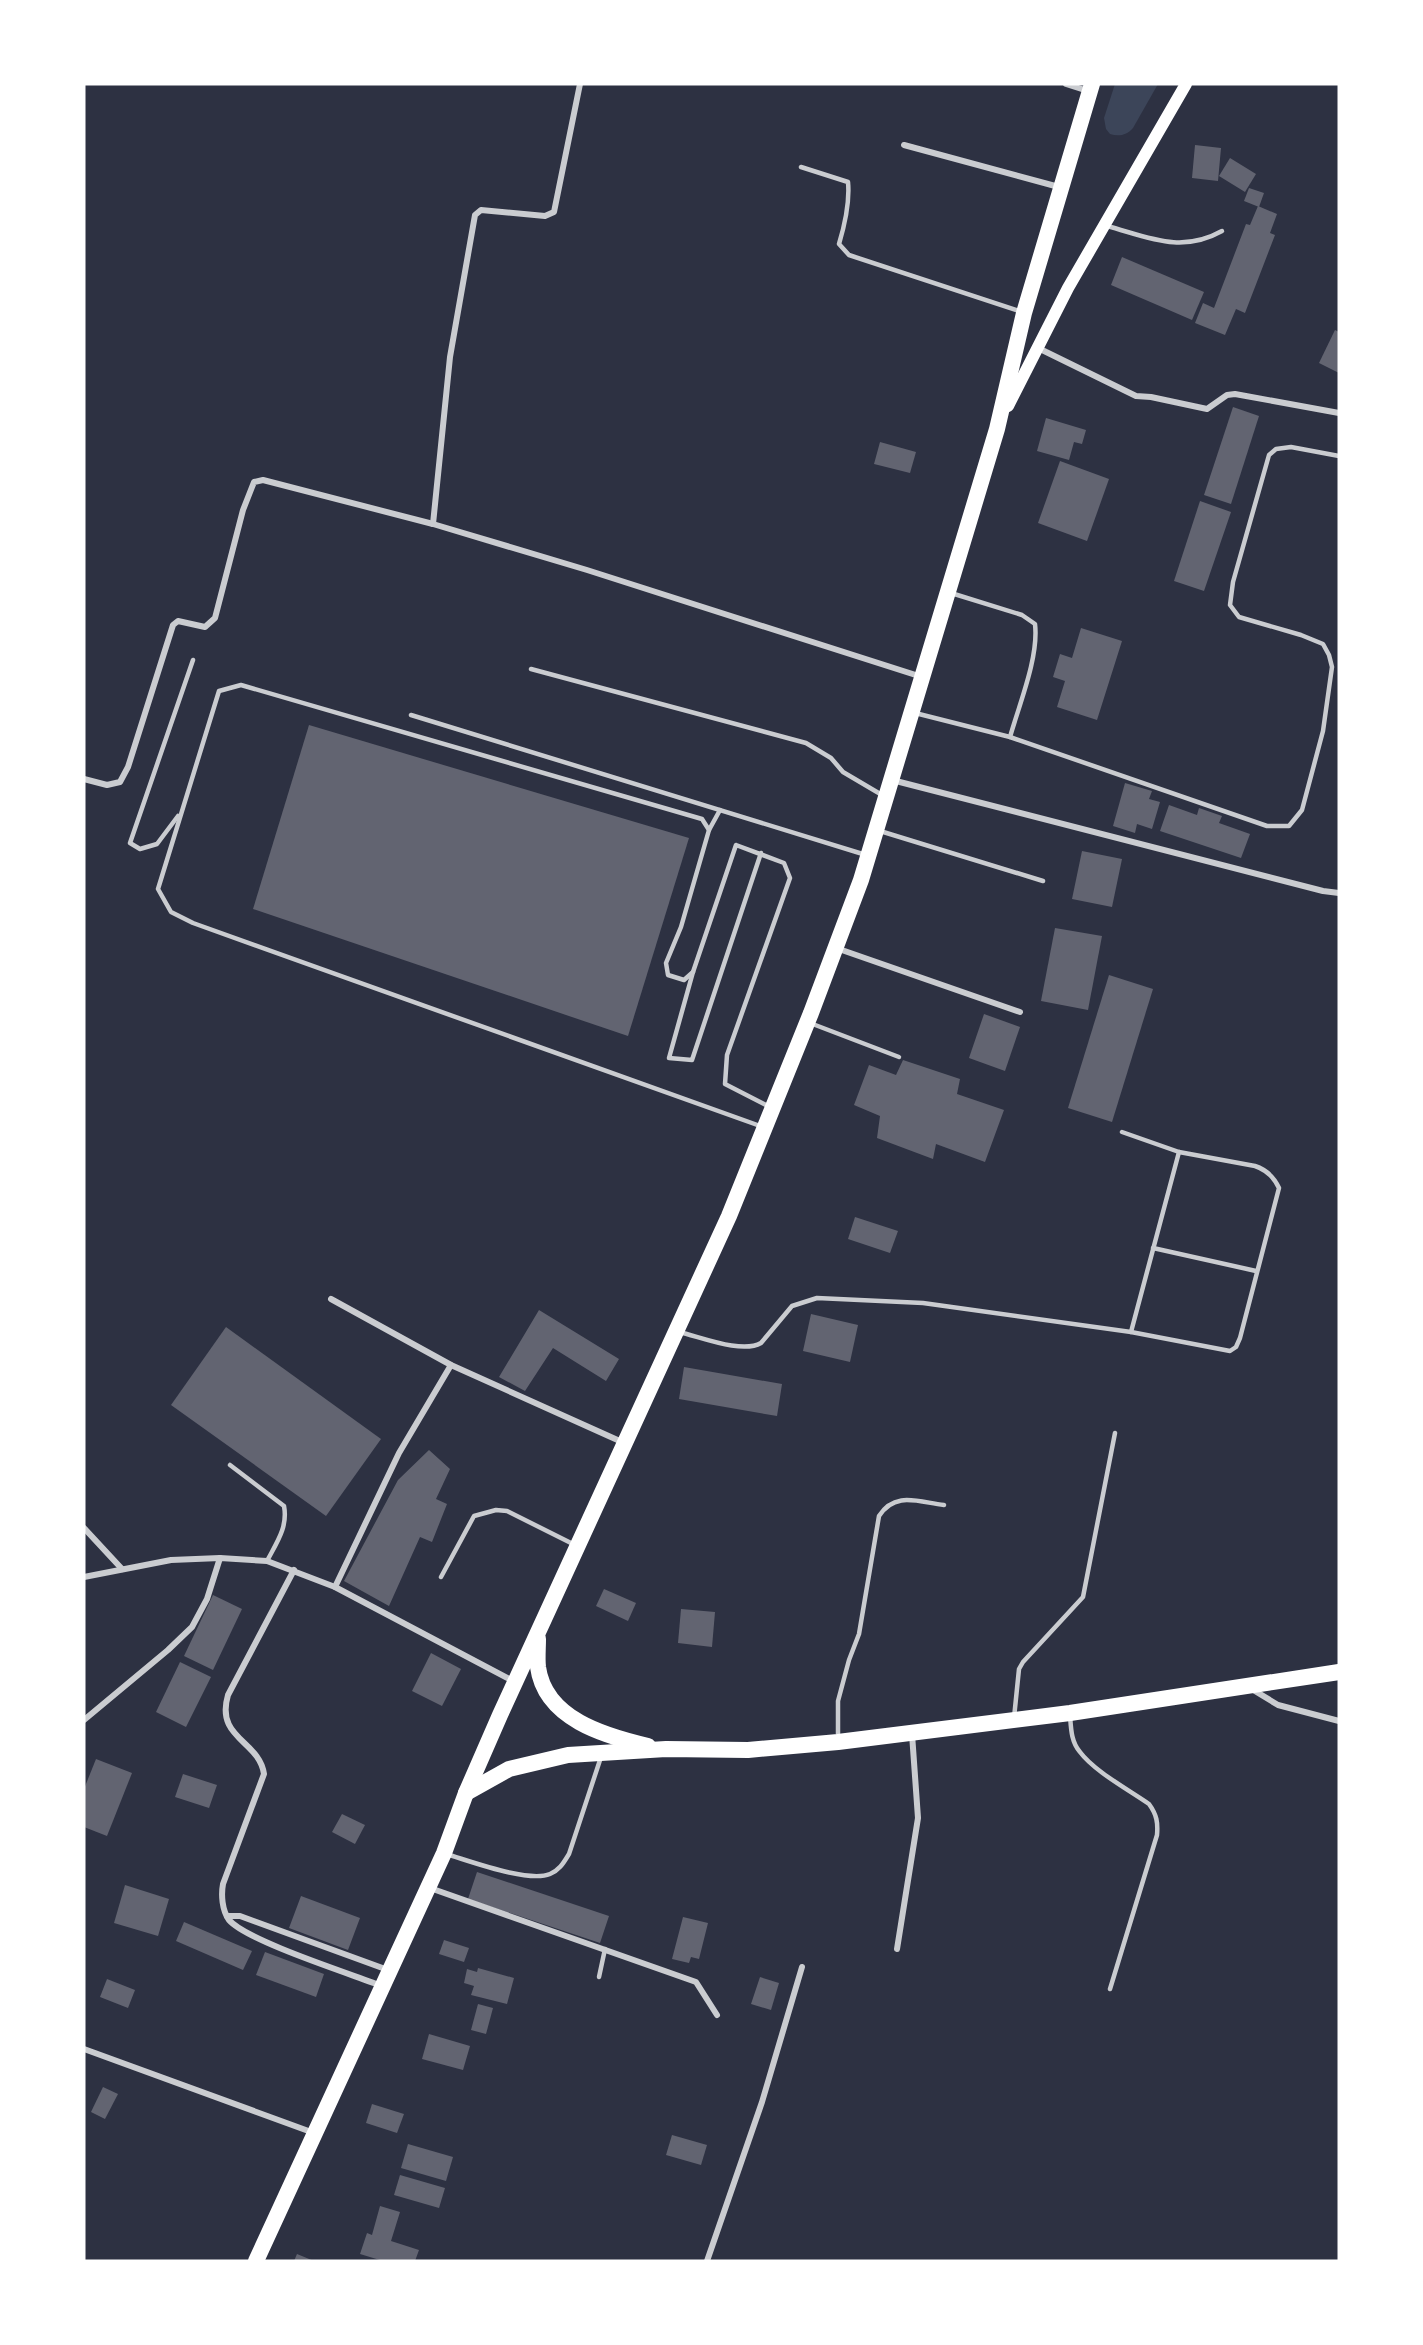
<svg xmlns="http://www.w3.org/2000/svg" width="1423" height="2345" font-family="Manrope,sans-serif">
  <style>
    .green { fill: #3c4559 }
    .building { fill: #626471 }
    .lines { fill: none; stroke-linecap: round; stroke-linejoin: round }
    .service { stroke: #caccd0; stroke-width: 4.5 }
    .minor { stroke: #caccd0; stroke-width: 6 }
    .secondary { stroke: #fff; stroke-width: 12 }
    .trunk { stroke: #fff; stroke-width: 16 }
  </style>
  <rect width="100%" height="100%" fill="#2d3142"/>
  <path class="green" d="M1115,84H1158L1133,128C1127,135 1119,137 1110,134L1106,129L1104,118Z"/>
  <g class="building">
    <path d="M1195,145L1221,148L1218,181L1192,178Z"/>
    <path d="M1230,158L1256,174L1245,192L1219,176Z"/>
    <path d="M1249,188L1264,193L1259,207L1244,201Z"/>
    <path d="M1258,206L1277,214L1270,233L1275,235L1245,313L1236,309L1225,335L1195,323L1203,303L1214,308L1246,224L1250,225Z"/>
    <path d="M1122,257L1204,292L1192,320L1111,285Z"/>
    <path d="M1335,330L1339,332V373L1319,363Z"/>
    <path d="M1233,407L1259,416L1231,504L1204,495Z"/>
    <path d="M1046,418L1086,430L1082,444L1074,442L1069,460L1037,451Z"/>
    <path d="M880,442L916,452L910,473L874,464Z"/>
    <path d="M1060,461L1109,479L1087,541L1038,523Z"/>
    <path d="M1200,501L1231,512L1204,591L1174,581Z"/>
    <path d="M1081,628L1122,641L1097,720L1057,707L1065,681L1053,677L1060,654L1072,658Z"/>
    <path d="M309,725L689,838L628,1036L253,909Z"/>
    <path d="M1125,783L1152,791L1149,799L1160,802L1152,829L1137,824L1135,833L1113,826Z"/>
    <path d="M1169,805L1197,815L1199,808L1222,816L1219,823L1250,834L1241,858L1160,831Z"/>
    <path d="M1082,851L1122,859L1112,907L1072,899Z"/>
    <path d="M1055,928L1102,936L1088,1010L1041,1001Z"/>
    <path d="M1109,975L1153,989L1112,1122L1068,1108Z"/>
    <path d="M984,1014L1020,1027L1005,1071L969,1058Z"/>
    <path d="M903,1060L960,1079L957,1094L1004,1110L985,1162L936,1144L933,1159L877,1138L880,1116L854,1105L869,1065L896,1075Z"/>
    <path d="M855,1217L898,1231L890,1253L848,1239Z"/>
    <path d="M539,1310L619,1359L606,1381L553,1348L525,1391L499,1377Z"/>
    <path d="M811,1314L858,1325L850,1362L803,1351Z"/>
    <path d="M226,1327L381,1439L326,1516L171,1405Z"/>
    <path d="M684,1367L782,1384L777,1416L679,1399Z"/>
    <path d="M429,1450L450,1469L436,1499L447,1504L432,1542L420,1537L389,1606L344,1581L398,1480Z"/>
    <path d="M604,1589L636,1603L628,1621L596,1606Z"/>
    <path d="M213,1595L242,1609L213,1670L184,1656Z"/>
    <path d="M681,1609L715,1612L712,1647L678,1643Z"/>
    <path d="M431,1653L461,1669L442,1706L412,1691Z"/>
    <path d="M180,1662L211,1677L186,1727L156,1712Z"/>
    <path d="M96,1759L132,1773L107,1836L84,1827V1789Z"/>
    <path d="M183,1774L217,1785L209,1808L175,1797Z"/>
    <path d="M342,1814L365,1825L355,1844L332,1832Z"/>
    <path d="M477,1872L609,1916L600,1943L468,1899Z"/>
    <path d="M125,1885L169,1899L158,1936L114,1923Z"/>
    <path d="M301,1896L360,1918L348,1950L289,1928Z"/>
    <path d="M683,1917L708,1923L699,1959L691,1957L689,1963L672,1959Z"/>
    <path d="M184,1922L252,1951L243,1970L176,1941Z"/>
    <path d="M444,1940L469,1948L464,1962L439,1954Z"/>
    <path d="M265,1952L324,1974L316,1997L256,1975Z"/>
    <path d="M478,1968L514,1978L507,2004L471,1995L474,1986L464,1983L467,1969L477,1972Z"/>
    <path d="M760,1977L779,1983L771,2010L751,2004Z"/>
    <path d="M107,1979L135,1990L128,2008L100,1997Z"/>
    <path d="M478,2004L493,2008L486,2034L471,2030Z"/>
    <path d="M429,2034L470,2046L463,2070L422,2059Z"/>
    <path d="M103,2087L118,2094L105,2119L91,2112Z"/>
    <path d="M372,2104L404,2114L397,2133L366,2123Z"/>
    <path d="M672,2135L707,2145L701,2165L666,2155Z"/>
    <path d="M408,2144L453,2157L446,2181L401,2168Z"/>
    <path d="M400,2175L445,2188L439,2208L394,2195Z"/>
    <path d="M380,2206L400,2212L391,2241L419,2250L415,2261H383L360,2254L367,2233L372,2235Z"/>
    <path d="M297,2254L314,2261H294Z"/>
  </g>
  <g class="lines">
    <g class="service">
      <path d="M801,167L848,182C850,203 845,224 839,244L849,255L1022,312"/>
      <path d="M1107,226C1148,237 1181,254 1222,231"/>
      <path d="M951,593L1022,615L1035,624C1039,657 1019,705 1010,737"/>
      <path d="M531,669L806,743L831,758L843,772L882,795"/>
      <path d="M915,713L1010,737L1267,826H1289L1302,810L1323,731L1332,667L1329,655L1323,644L1301,635L1239,617L1230,605L1233,582L1269,455L1276,449L1291,447L1339,456"/>
      <path d="M411,715L866,855"/>
      <path d="M178,816L157,844L140,849L130,843L193,660"/>
      <path d="M709,830L720,810"/>
      <path d="M880,831L1043,881"/>
      <path d="M761,853L692,1060L669,1058L693,972L736,845L784,863L790,878L727,1055L725,1084L768,1106"/>
      <path d="M693,972L684,980L668,975L666,963L681,927L709,830L702,819L241,685L219,691L158,889L171,912L193,923L763,1127"/>
      <path d="M810,1023L899,1057"/>
      <path d="M1153,1248L1256,1271"/>
      <path d="M679,1332C701,1337 742,1354 761,1343L792,1306L817,1298L923,1303L1131,1332L1230,1351L1236,1347L1240,1338L1279,1188C1274,1177 1267,1170 1255,1166L1179,1152L1122,1132"/>
      <path d="M1131,1332L1179,1152"/>
      <path d="M230,1465L284,1506C288,1527 277,1542 267,1561"/>
      <path d="M441,1577L474,1516L496,1510L507,1511L573,1544"/>
      <path d="M1070,1715C1071,1728 1071,1742 1080,1752C1094,1771 1129,1790 1149,1804C1157,1815 1158,1823 1157,1835L1110,1989"/>
      <path d="M1014,1718L1019,1669L1023,1662L1083,1597L1115,1433"/>
      <path d="M838,1740V1701L849,1660L859,1634L879,1516C895,1491 918,1502 944,1505"/>
      <path d="M446,1854C470,1861 528,1883 550,1874C560,1870 564,1862 569,1854L601,1757"/>
      <path d="M599,1977L605,1949"/>
    </g>
    <g class="minor">
      <path d="M1066,84L1088,91"/>
      <path d="M904,145L1059,187"/>
      <path d="M1038,348L1136,396L1151,397L1207,409L1227,395L1235,394L1339,413"/>
      <path d="M433,524L450,357L475,215L481,210L545,216L554,212L580,84"/>
      <path d="M84,779L107,785L120,782L128,767L173,625L178,621L205,627L215,618L243,510L254,482L263,480L433,524L587,570L922,677"/>
      <path d="M892,780L1323,891L1339,893"/>
      <path d="M836,948L1020,1012"/>
      <path d="M331,1299L451,1365L622,1442"/>
      <path d="M84,1528L122,1569"/>
      <path d="M294,1570L228,1695C215,1739 259,1740 264,1774L223,1884C221,1895 222,1910 229,1920C247,1941 351,1974 382,1986"/>
      <path d="M84,1577L171,1560L220,1558L267,1561L335,1587L515,1682"/>
      <path d="M335,1587L399,1453L451,1365"/>
      <path d="M1250,1688L1278,1705L1339,1721"/>
      <path d="M84,1720L168,1650L192,1627L207,1599L220,1558"/>
      <path d="M430,1888L696,1982L717,2015"/>
      <path d="M227,1916H240L388,1970"/>
      <path d="M897,1949L918,1818L912,1734"/>
      <path d="M84,2049L314,2133"/>
      <path d="M707,2261L762,2102L802,1967"/>
    </g>
    <path class="secondary" d="M1008,406L1068,288L1186,84"/>
    <g class="trunk">
      <path d="M538,1639C538,1648 537,1658 538,1667C545,1719 605,1736 648,1746"/>
      <path d="M466,1793L509,1769L568,1755L666,1749L748,1750L838,1742L1070,1713L1339,1672"/>
      <path d="M256,2261L444,1853L466,1793L500,1715L729,1216L811,1013L861,880L997,429L1024,313L1092,84"/>
    </g>
  </g>
  <rect width="1423" height="2345" fill="none" stroke="#ffffff" stroke-width="171"/>
</svg>
